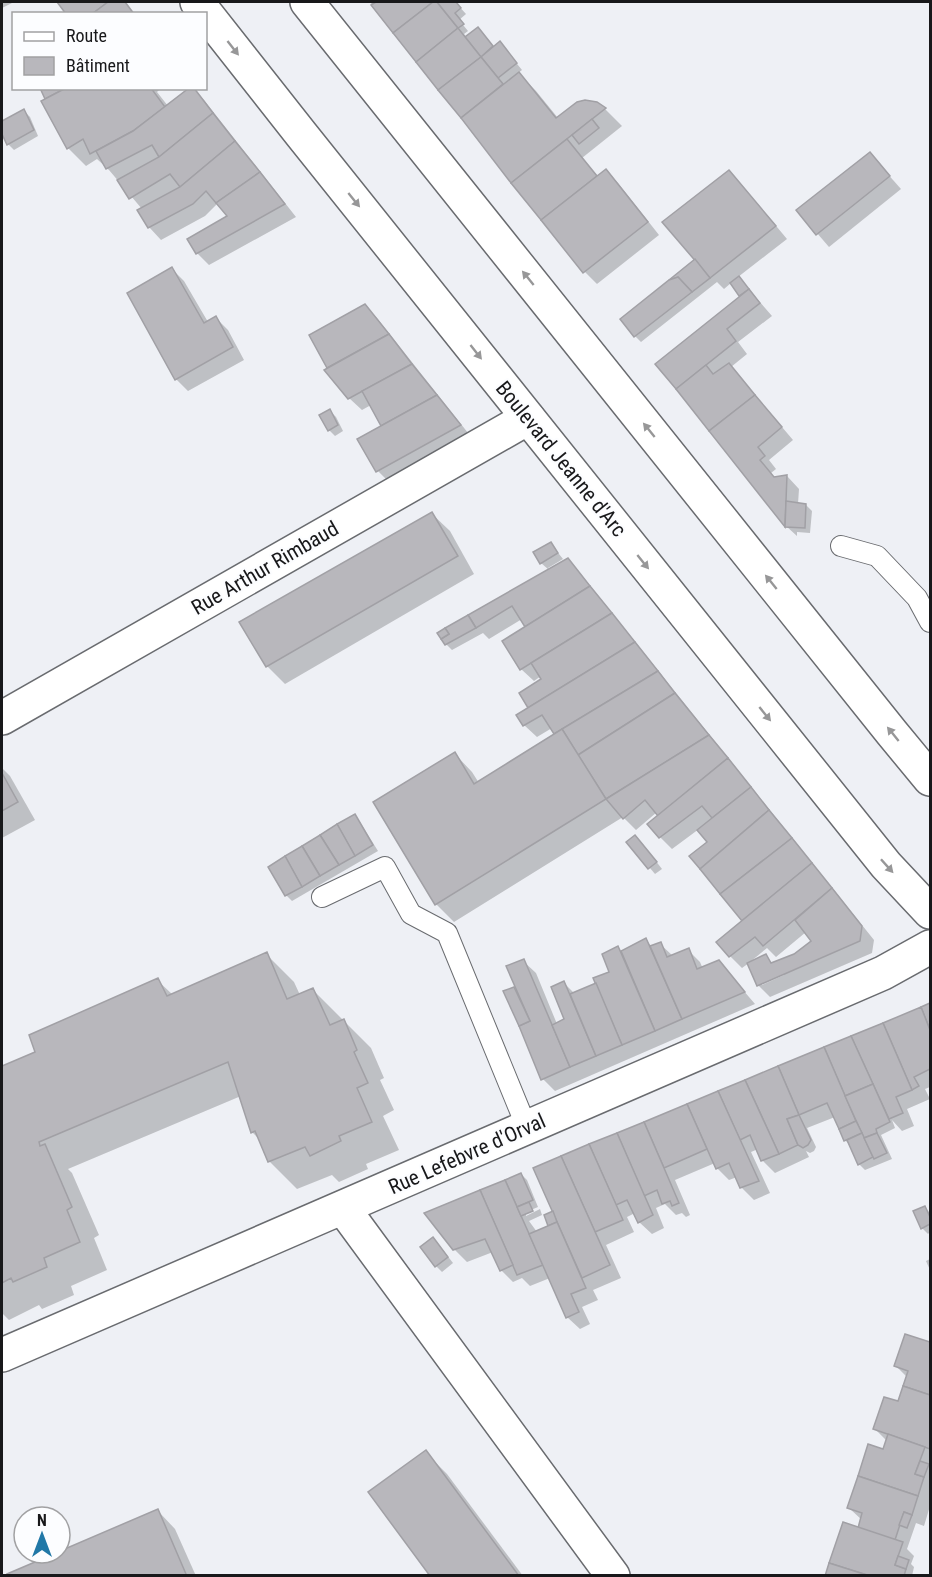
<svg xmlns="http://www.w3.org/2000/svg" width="932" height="1577" font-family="'Roboto Condensed',sans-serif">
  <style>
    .shadow { fill: #0003; fill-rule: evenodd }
    .building { fill: #b8b7bc; stroke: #a1a0a5; stroke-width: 1.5 }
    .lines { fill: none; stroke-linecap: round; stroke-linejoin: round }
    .service-casing { stroke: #696b6f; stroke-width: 22 }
    .minor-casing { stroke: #696b6f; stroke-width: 36 }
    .secondary-casing { stroke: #696b6f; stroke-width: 36 }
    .service { stroke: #fff; stroke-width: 20 }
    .minor { stroke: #fff; stroke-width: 33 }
    .secondary { stroke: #fff; stroke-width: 33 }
    .oneway { fill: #979798 }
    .labels { text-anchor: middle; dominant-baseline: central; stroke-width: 4.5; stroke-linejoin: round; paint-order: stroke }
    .street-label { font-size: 21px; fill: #18181a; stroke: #fcfdff }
  </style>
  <rect width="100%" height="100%" fill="#eef0f5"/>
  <g class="shadow">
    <path d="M2,2H14L2,8Z"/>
    <path d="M59,2H126L135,14H68Z"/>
    <path d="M370,2H460L457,4L466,14L459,20L468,31L464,34L467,38L484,35L494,47L505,49L522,70L518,73L536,91L558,118L596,103L605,109L622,126L582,158L598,177L606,171L618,183L659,235L597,284L585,272Z"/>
    <path d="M41,88H161L157,92L168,106L192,88L204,100L296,217L209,265L197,253L229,216L218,203L205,216L161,240L149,227L142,209L109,170L97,159L86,166L68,148L43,101L48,99Z"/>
    <path d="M24,111L30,117L38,136L14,150L8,144L2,131V123Z"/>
    <path d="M870,154L901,189L829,247L798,211Z"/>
    <path d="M741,184L787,239L738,277L772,316L738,342L747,354L731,367L793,440L769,460L776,469L771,473L775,478L787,476L799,489L798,504L806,505L812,511L810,533L797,532V536L786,526L657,364L742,296L731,283L724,289L717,282L641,342L635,336L697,259Z"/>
    <path d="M172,269L184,281L208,322L216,318L228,330L244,360L188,391L176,379Z"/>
    <path d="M365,306L377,318L472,438L390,483L378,471L360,439L383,426L371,405L362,410L349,398L329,369L311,336Z"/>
    <path d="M330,411L336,417L343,431L335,436L329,430Z"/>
    <path d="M432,514L450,531L474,574L285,684L267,666Z"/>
    <path d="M551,544L563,559L548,568L549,570L541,563Z"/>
    <path d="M568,560L580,573L874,940L872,953L770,997L758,985L749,963L742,968L730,956L744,921L709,843L699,829L672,849L660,837V816L657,812L636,830L623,817L454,922L436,904L455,754L472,772L479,783L556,734L552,728L537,737L524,725L543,679L541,676L534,681L521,669L527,627L522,619L489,639L483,633L452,650L446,644ZM806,932L814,941L794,956L773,964L765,956L750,962L767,948L776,957ZM783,973L784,975L762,985V982Z"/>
    <path d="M2,768L10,776L35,820L2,838Z"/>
    <path d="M354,816L360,822L378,851L292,901L286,895Z"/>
    <path d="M628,842H641L662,869L655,874Z"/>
    <path d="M646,940L652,947L660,944L673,956L688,950L700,962L703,969L719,962L755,1004L555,1091L543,1079L514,988L519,993L523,961L536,973L557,1024L566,1019L564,983L574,993L598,983L611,973L618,948L622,952Z"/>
    <path d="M266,954L294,982L300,995L313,990L371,1048L384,1078L380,1080L394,1110L383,1116L399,1150L366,1164L368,1169L339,1182L332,1175L297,1189L269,1161L260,1140L252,1132L241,1096L68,1169L72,1173L99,1235L94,1238L107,1270L71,1286L74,1295L42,1309L39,1305L9,1320L2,1313V1067L37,1053L157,980L173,995Z"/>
    <path d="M930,1005V1087L925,1089L930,1099L907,1109L914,1126L902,1131L892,1120L895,1128L881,1135L892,1159L865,1170L859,1164L851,1146L845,1140L835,1117L807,1128L816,1147L814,1151L810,1153L806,1151L809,1157L775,1173L763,1161L758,1149L751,1152L770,1193L754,1200L742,1188L737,1177L729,1180L717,1168L715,1163L675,1180L690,1215L686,1217L682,1213L676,1215L665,1204L656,1208L664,1228L652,1234L639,1222L635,1213L627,1217L634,1232L606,1245L621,1278L593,1290L598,1300L582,1307L590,1324L580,1329L567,1317L550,1278L530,1286L522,1278L513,1282L501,1270L493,1252L467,1262L454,1249L521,1174L527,1180L538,1207L526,1212V1216L540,1209L542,1215L529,1221L537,1232L550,1227L555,1212L535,1169Z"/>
    <path d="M925,1208L930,1213V1232L928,1234L922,1228Z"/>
    <path d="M439,1245L453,1263L442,1272L436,1266Z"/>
    <path d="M930,1259V1270L926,1261Z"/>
    <path d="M906,1336L930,1343V1506L924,1526L916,1523L907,1549L914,1556L911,1564L914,1567L912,1576H827L859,1530L862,1520L849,1508L884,1451L887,1441L875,1429L899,1403L907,1377L896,1366Z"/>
    <path d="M425,1452L447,1474L523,1576H431Z"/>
    <path d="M158,1511L175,1529L196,1576L9,1575Z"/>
  </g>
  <g class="building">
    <path d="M57,2H108L92,14H66Z"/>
    <path d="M108,2H125L134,14H92Z"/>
    <path d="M376,2H433L393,33L371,5Z"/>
    <path d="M433,2H437L458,28L416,62L393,33Z"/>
    <path d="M437,2H456L461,8L455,13L464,24L458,28Z"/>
    <path d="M478,27L493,46L481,57L465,37Z"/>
    <path d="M458,28L481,57L438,90L416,62Z"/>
    <path d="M500,41L517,63L498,78L481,57Z"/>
    <path d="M481,57L503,84L461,118L438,90Z"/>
    <path d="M519,72L556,118L577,102L585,100L597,102L606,108L511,183L461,118Z"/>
    <path d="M40,88H64V89L45,99Z"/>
    <path d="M66,88H151L165,107L133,131L90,154L83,139L67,149L41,101Z"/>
    <path d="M189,88H194L213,113L159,157L152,145L106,169L96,151L133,131Z"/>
    <path d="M24,109L34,130L7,145L2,134V121Z"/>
    <path d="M213,113L235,141L180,187L170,174L129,199L117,180L159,157Z"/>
    <path d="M592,119L599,128L579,144L572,135Z"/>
    <path d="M567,139L597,176L541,220L511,183Z"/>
    <path d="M235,141L260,172L216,203L206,191L193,204L148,228L137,210L180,187Z"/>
    <path d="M870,152L890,176L816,235L796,210Z"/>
    <path d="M606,169L648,222L583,273L541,220Z"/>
    <path d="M729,170L776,226L710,278L662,222Z"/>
    <path d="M260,172L285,204L196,254L187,239L227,216L216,203Z"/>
    <path d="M695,259L710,278L692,292L678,277L669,280Z"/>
    <path d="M172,267L204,323L216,316L233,347L175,380L127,293Z"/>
    <path d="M739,276L749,289L739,296L730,283Z"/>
    <path d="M678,277L692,292L634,337L620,319L669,280Z"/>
    <path d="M749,289L760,303L727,329L736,341L676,389L655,364Z"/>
    <path d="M365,304L389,334L327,368L309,335Z"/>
    <path d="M389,334L412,364L348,399L324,370Z"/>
    <path d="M729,363L755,395L709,431L676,389L706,365L713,374Z"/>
    <path d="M412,364L437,395L381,426L362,391Z"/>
    <path d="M437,395L461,425L376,472L357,439Z"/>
    <path d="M755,395L782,427L758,447L765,456L760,460L774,477L787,475L785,527L709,431Z"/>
    <path d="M330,409L338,425L328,431L319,415Z"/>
    <path d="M786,501L806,504L805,528L785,527Z"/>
    <path d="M432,512L458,556L266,667L239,622Z"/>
    <path d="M551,542L558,553L540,564L533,552Z"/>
    <path d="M568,558L590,586L525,627L512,606L476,628L468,615Z"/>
    <path d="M590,586L612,613L520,670L502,641Z"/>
    <path d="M612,613L635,642L528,708L519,693L541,679L531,663Z"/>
    <path d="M468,615L476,628L445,645L441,639L449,634L445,628Z"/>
    <path d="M445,628L449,634L441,639L437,633Z"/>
    <path d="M635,642L658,671L554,734L542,715L523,726L516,715Z"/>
    <path d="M658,671L675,693L578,755L562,729Z"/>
    <path d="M675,693L709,735L606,799L578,755Z"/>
    <path d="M562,729L606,799L435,905L373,802L455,752L474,784Z"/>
    <path d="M709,735L728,758L658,816L645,800L623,819L606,799Z"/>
    <path d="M728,758L751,787L712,818L702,806L659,838L647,824Z"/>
    <path d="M2,773L18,802L2,811Z"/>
    <path d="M751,787L769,810L700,869L689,856L707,842L697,830Z"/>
    <path d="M769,810L792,838L720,894L700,869Z"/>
    <path d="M355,814L373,845L355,856L337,824Z"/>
    <path d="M337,824L355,856L339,865L320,835Z"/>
    <path d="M320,835L339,865L320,876L302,846Z"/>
    <path d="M635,835L657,862L648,869L626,842Z"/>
    <path d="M792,838L812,863L742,921L720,894Z"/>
    <path d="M302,846L320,876L302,887L285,856Z"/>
    <path d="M285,856L302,887L285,896L268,867Z"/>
    <path d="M812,863L832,888L763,946L755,937L729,957L716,942Z"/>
    <path d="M832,888L862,926L860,941L757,986L747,963L766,954L771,963L794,954L811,941L795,920Z"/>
    <path d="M646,938L682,1019L655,1031L621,951Z"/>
    <path d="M661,942L667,957L689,948L697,969L719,960L745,992L682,1019L650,946Z"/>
    <path d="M618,946L655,1031L622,1045L593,978L609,972L602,954Z"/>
    <path d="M267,952L287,999L313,988L330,1025L344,1019L357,1050L354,1052L368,1083L357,1088L372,1122L339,1136L341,1141L310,1156L305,1147L268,1162L255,1131L251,1133L228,1062L39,1142L40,1146L45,1144L72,1207L67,1210L80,1242L44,1258L47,1267L13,1282L11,1278L2,1283V1066L35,1052L29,1035L158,978L167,996Z"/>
    <path d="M524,959L570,1067L541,1080L519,1026L530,1021L506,966Z"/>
    <path d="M564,981L596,1056L570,1067L552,1025L564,1019L551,987Z"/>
    <path d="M596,983L622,1045L596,1056L570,994Z"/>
    <path d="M514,987L530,1021L519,1026L503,991Z"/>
    <path d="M930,1003V1030L921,1007Z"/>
    <path d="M921,1007L930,1030V1069L914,1077L919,1086L912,1090L883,1023Z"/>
    <path d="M883,1023L912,1090L896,1097L903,1113L889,1119L851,1036Z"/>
    <path d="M851,1036L873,1084L845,1096L824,1047Z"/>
    <path d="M824,1047L856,1121L839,1129L827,1103L799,1115L778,1066Z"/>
    <path d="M778,1066L799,1115L787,1119L798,1145L779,1154L745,1080Z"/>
    <path d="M745,1080L779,1154L761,1161L750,1135L740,1140L718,1091Z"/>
    <path d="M873,1084L890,1122L876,1129L877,1133L864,1138L845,1096Z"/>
    <path d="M718,1091L759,1181L740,1188L729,1163L716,1169L687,1104Z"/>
    <path d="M687,1104L707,1149L664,1168L644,1122Z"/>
    <path d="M799,1115L811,1140L808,1145L803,1148L798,1145L787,1119Z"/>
    <path d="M856,1121L862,1133L844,1141L839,1129Z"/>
    <path d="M644,1122L664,1168L679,1203L672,1206L670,1201L662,1204L657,1190L644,1196L617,1133Z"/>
    <path d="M617,1133L653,1215L638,1223L627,1200L616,1205L589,1144Z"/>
    <path d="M862,1133L873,1157L858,1165L847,1140Z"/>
    <path d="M877,1133L887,1153L874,1159L864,1138Z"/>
    <path d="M589,1144L623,1220L595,1232L561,1156Z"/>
    <path d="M561,1156L610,1265L582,1278L533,1168Z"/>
    <path d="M521,1173L533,1200L517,1207L505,1180Z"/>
    <path d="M505,1180L543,1265L517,1275L480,1190Z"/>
    <path d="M480,1190L513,1265L500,1271L485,1239L453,1250L424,1213Z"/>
    <path d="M529,1202L533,1211L521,1216L517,1207Z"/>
    <path d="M925,1206L930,1217V1224L921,1229L913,1211Z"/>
    <path d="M553,1211L557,1222L548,1226L544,1215Z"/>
    <path d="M557,1222L586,1288L571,1294L579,1312L566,1318L529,1234Z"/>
    <path d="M433,1237L448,1257L435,1267L420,1247Z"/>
    <path d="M905,1334L930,1342V1395L903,1386L908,1371L894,1366Z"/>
    <path d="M903,1386L930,1395V1449L873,1429L884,1397L898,1401Z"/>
    <path d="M888,1434L925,1447L915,1474L924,1477L918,1496L858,1476L868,1444L883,1449Z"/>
    <path d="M426,1450L519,1576H430L368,1492Z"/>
    <path d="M920,1461L929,1464L924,1477L915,1474Z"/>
    <path d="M858,1476L918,1496L912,1515L904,1512L895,1540L858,1528L862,1513L847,1508Z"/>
    <path d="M158,1509L186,1574L184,1576H8L7,1574L56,1553H60V1551Z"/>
    <path d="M904,1512L912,1515L907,1528L899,1525Z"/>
    <path d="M843,1522L903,1542L895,1565L906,1569L904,1576H870L829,1563Z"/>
    <path d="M898,1556L909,1560L906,1569L895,1565Z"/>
    <path d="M829,1563L870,1576H825Z"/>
  </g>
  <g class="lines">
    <defs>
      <g id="service">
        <path d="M841,546L877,556L917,598L930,622"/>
        <path d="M322,897L385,867L411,914L447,933L527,1128"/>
      </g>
      <g id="minor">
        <path d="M2,718L528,418"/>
        <path d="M343,1208L613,1576"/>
        <path d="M2,1355L883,973L930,947"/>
      </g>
      <g id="secondary">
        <path d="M197,2L301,134L886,865L930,912"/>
        <path d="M307,2L892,733L930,779"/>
      </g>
    </defs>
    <use href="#service" class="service-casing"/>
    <use href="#minor" class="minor-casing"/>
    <use href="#secondary" class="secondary-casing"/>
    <use href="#service" class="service"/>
    <use href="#minor" class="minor"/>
    <use href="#secondary" class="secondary"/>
  </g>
  <defs><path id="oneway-solid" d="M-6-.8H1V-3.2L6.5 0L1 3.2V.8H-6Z" transform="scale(1.5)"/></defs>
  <g class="oneway">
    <use href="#oneway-solid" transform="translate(233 48) rotate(52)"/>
    <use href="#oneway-solid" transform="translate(354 200) rotate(51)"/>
    <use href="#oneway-solid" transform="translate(528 278) rotate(-129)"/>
    <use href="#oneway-solid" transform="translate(476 352) rotate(52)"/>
    <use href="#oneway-solid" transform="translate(649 430) rotate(-129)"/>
    <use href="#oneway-solid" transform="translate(643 562) rotate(51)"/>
    <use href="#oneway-solid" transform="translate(771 582) rotate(-129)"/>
    <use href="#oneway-solid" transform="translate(765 714) rotate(51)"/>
    <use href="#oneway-solid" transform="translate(893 734) rotate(-129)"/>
    <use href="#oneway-solid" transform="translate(887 866) rotate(48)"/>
  </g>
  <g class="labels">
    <g class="street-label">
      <text transform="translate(561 459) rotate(51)">Boulevard Jeanne d'Arc</text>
      <text transform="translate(265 568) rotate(-30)">Rue Arthur Rimbaud</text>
      <text transform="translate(467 1154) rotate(-24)">Rue Lefebvre d'Orval</text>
    </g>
  </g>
  <rect width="932" height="1577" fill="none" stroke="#18181a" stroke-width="6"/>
  <rect x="12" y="12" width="195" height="78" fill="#fcfdff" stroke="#a1a1a3" stroke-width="1.5"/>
  <rect x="24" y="32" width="30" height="9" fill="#ffffff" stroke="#a1a1a3" stroke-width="1.5"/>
  <text x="66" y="42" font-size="18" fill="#18181a">Route</text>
  <rect x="24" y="57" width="30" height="18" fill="#b8b7bc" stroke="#a1a1a3" stroke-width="1.5"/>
  <text x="66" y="72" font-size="18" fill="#18181a">Bâtiment</text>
  <g transform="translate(42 1535)"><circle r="28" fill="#fcfdff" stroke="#a1a1a3" stroke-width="1.5"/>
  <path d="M0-4.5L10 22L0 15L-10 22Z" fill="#2178a7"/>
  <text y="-9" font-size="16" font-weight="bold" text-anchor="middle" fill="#18181a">N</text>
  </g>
</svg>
